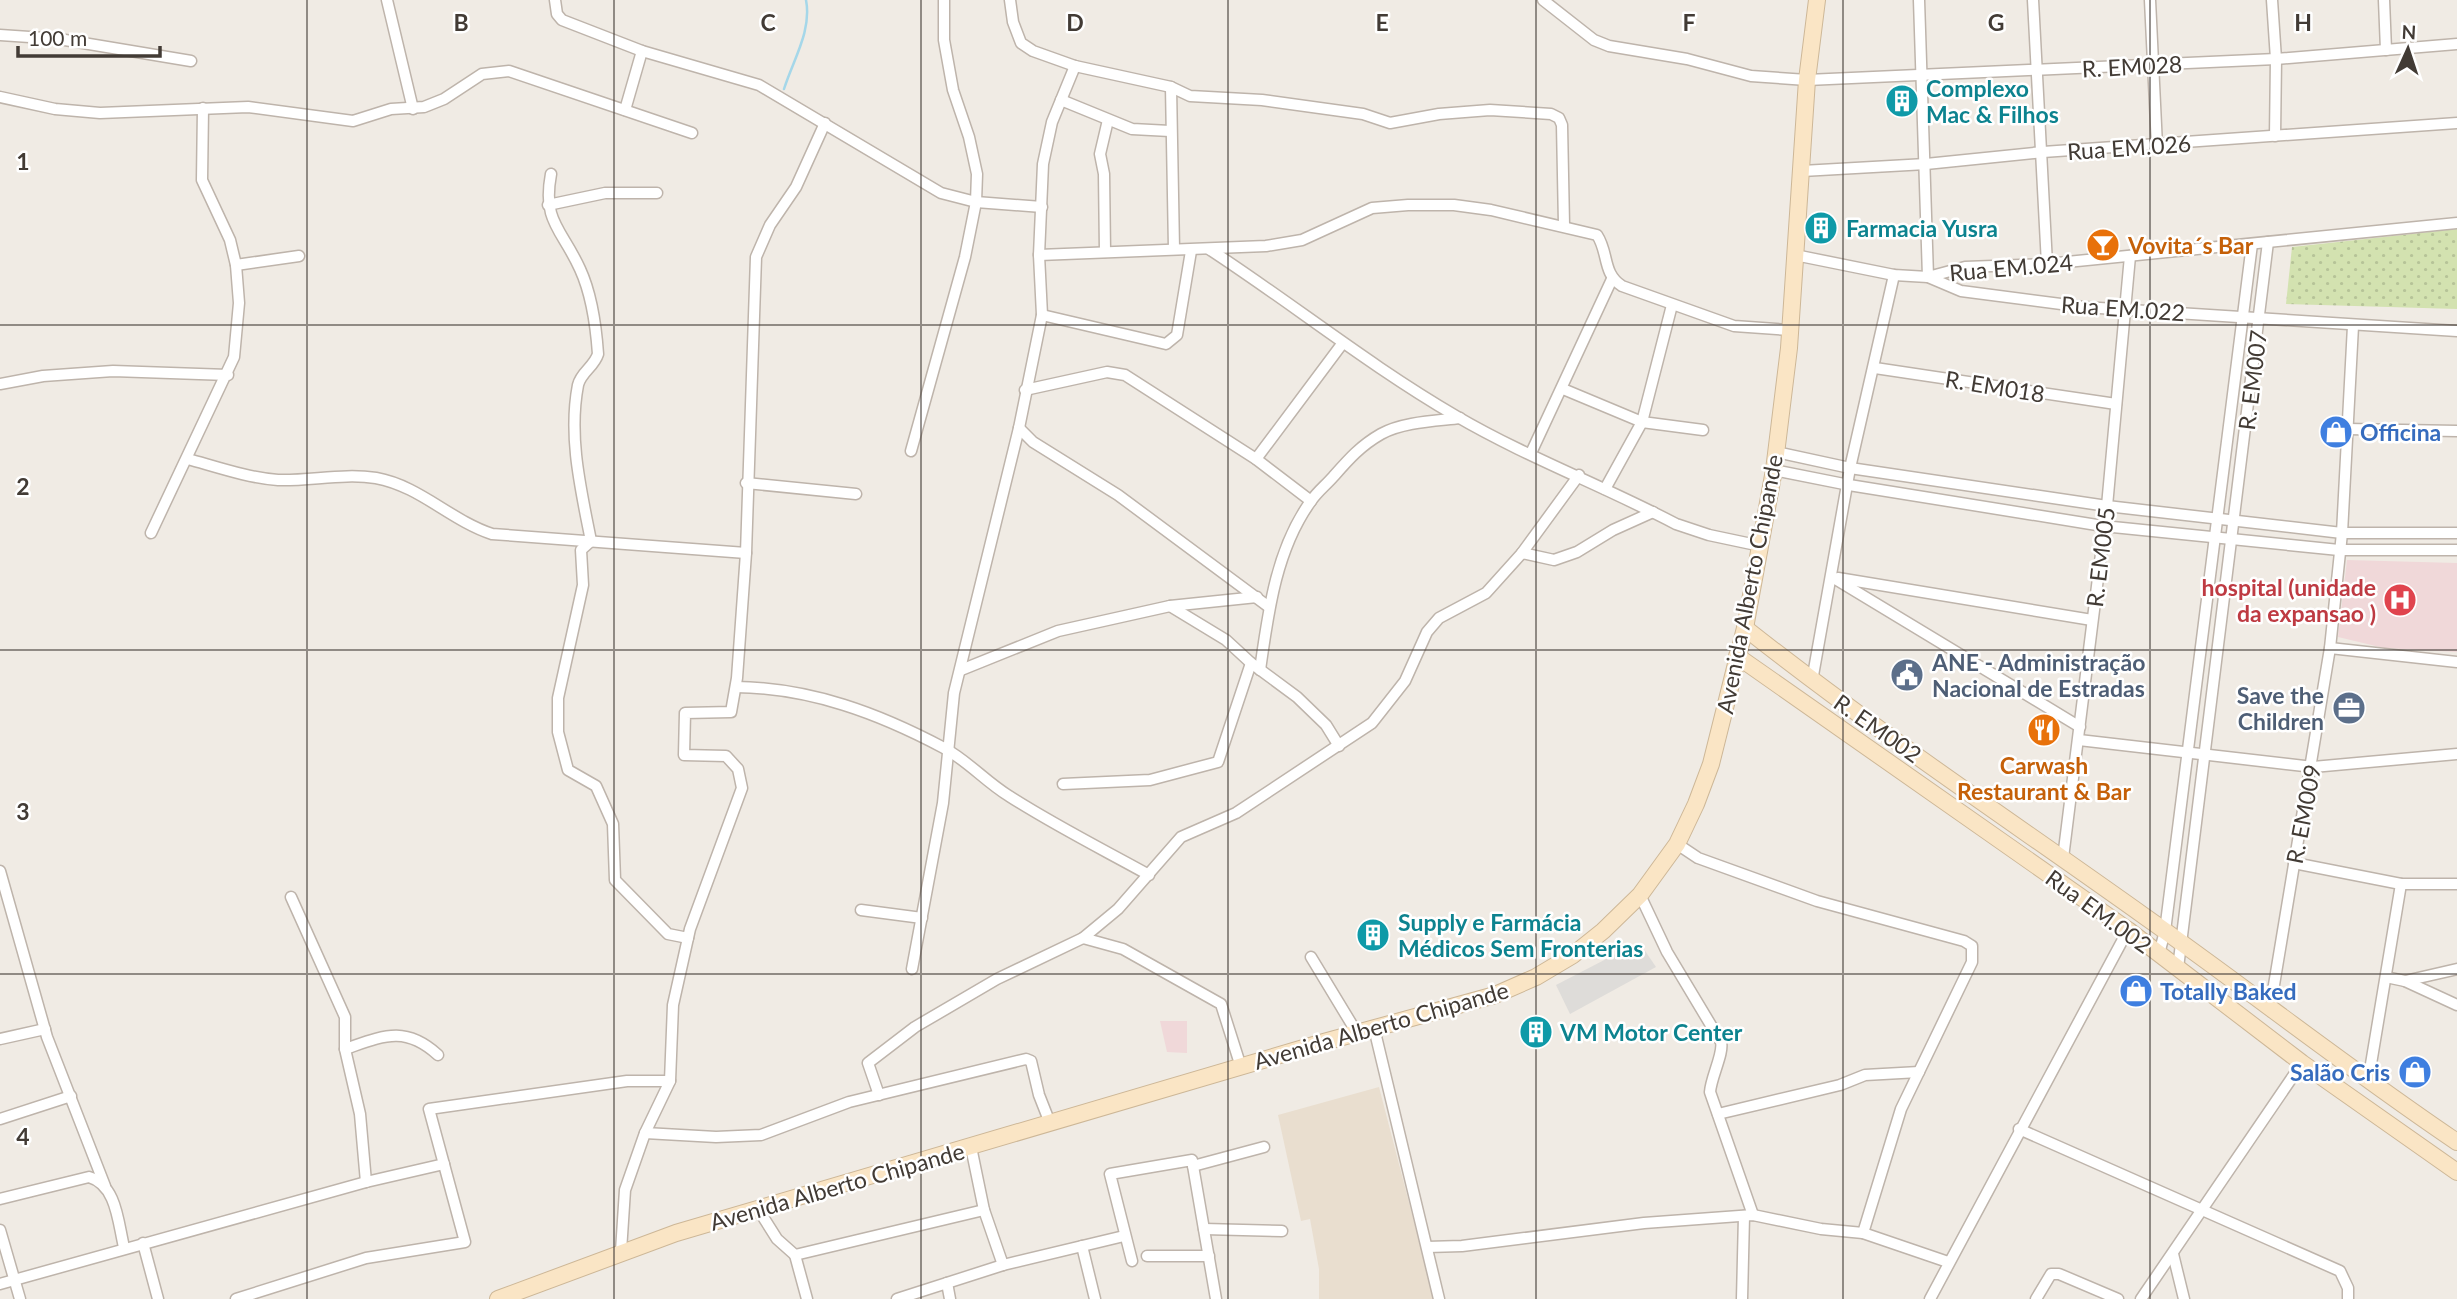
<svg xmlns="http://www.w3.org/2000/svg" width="2457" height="1299" font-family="Lato,sans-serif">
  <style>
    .education { fill: #e9decf }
    .medical { fill: #f0d8d9 }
    .grass { fill: url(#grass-dots) }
    .parking { fill: #dedcd9 }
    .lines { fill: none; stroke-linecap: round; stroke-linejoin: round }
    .stream { stroke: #a5d7e9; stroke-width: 2.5 }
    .street-casing { stroke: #beb4ab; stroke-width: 13 }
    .secondary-casing { stroke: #cdb797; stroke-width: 18 }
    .street { stroke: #fff; stroke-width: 10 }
    .secondary { stroke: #fae5c5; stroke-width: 16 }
    .grid { fill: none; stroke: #423b35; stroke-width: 2; stroke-opacity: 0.55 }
    .labels { text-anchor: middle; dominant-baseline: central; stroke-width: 5; stroke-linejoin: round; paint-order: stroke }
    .street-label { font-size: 23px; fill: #423b35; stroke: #fff }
    .culture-label { font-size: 23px; font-weight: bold; fill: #0d838f; stroke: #fff; text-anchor: start }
    .food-label { font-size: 23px; font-weight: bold; fill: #c56008; stroke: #fff; text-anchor: start }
    .shop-label { font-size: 23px; font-weight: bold; fill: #366cbe; stroke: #fff; text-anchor: start }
    .health-label { font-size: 23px; font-weight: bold; fill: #be3a42; stroke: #fff; text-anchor: end }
    .service-label { font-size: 23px; font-weight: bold; fill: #4e5e75; stroke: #fff; text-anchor: start }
    .grid-label { font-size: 23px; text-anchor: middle; font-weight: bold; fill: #423b35; stroke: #fff; stroke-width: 5; stroke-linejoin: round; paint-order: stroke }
  </style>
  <defs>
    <pattern id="grass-dots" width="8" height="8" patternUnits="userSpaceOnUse" patternTransform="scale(1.75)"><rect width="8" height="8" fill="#d3e2b0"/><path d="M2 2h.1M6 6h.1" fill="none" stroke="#b6c398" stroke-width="1.8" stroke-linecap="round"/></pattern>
  </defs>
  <rect width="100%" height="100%" fill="#f0ebe4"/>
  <path class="education" d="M1379,1087L1434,1299H1319V1269L1310,1219L1301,1221L1278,1115Z"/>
  <g class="medical">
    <path d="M2347,560L2457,563V652L2384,648L2338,637Z"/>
    <path d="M1160,1021H1187V1053L1167,1052Z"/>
  </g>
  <path class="grass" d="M2457,229V309L2286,304L2292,247Z"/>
  <path class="parking" d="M1639,942L1656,967L1570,1014L1556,985Z"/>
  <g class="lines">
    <path class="stream" d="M784,89C793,60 812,31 806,0"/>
    <defs>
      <g id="street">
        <path d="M387,0L413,109"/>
        <path d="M555,0L557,14L562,20L642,51L759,85L941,193L976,202L1042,207"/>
        <path d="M1010,0L1013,22L1021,43L1033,51L1075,66L1171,87L1190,96L1262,100L1363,114L1390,123L1439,114L1490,110L1551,114L1559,118L1562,125L1564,225"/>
        <path d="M1543,0L1594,40L1609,46L1687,59L1751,76L1807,80L2276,59L2457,44"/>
        <path d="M1919,0L1928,277L1965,267L2047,264L2457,223"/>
        <path d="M2033,0L2047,264"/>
        <path d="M2150,0L2157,146"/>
        <path d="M2272,0L2276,59L2275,136"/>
        <path d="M2384,0L2386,50"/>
        <path d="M0,35L59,39L191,61"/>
        <path d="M1171,87L1174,249"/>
        <path d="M0,97L55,109L100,113L248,107L353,121L391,109L424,107L444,99L482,74L509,71L692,133"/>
        <path d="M1061,100L1132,129L1170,131"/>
        <path d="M625,110L642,51"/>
        <path d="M1802,171L1926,164L2043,152L2457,123"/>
        <path d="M551,174C542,222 562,229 580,269C592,295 596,325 598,354C594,367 581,372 578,385C568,437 581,490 591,541L581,550L583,585L558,698V732L568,770L596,786L613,824L615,880L668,934L688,938"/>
        <path d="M548,205L605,193H657"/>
        <path d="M1209,249C1293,304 1370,366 1456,416C1526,457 1604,486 1676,524L1709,535L1761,546"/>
        <path d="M1105,252L1104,174L1100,154L1108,120"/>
        <path d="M1039,255L1266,246L1302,240L1372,208L1408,205H1454L1491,210L1597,235C1609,253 1602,273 1622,286L1734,326L1790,330"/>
        <path d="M1795,255L1894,275L1928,277L1961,291L2084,307L2457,331"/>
        <path d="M236,265L299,256"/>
        <path d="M1042,315L1166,344L1177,335L1191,251"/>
        <path d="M1875,368L2116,404"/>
        <path d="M0,384L43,376L113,371L228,375"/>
        <path d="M1563,389L1642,422L1703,430"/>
        <path d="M1025,390L1107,372L1125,375L1256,459L1311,501"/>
        <path d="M1019,428L1033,442L1118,495L1269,607"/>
        <path d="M2347,429L2457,431"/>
        <path d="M911,451L965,257L976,202L977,174L969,137L953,90L944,40V0"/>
        <path d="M1776,452L1850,468L2107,506L2342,533H2457"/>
        <path d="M1531,453L1612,279"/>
        <path d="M188,459C217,467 249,478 278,480C311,481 343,473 376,478C420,486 450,520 492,534L746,553"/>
        <path d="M1256,459L1342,344"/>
        <path d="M1774,470L1849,485L2103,526L2339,550H2457"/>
        <path d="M746,483L856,494"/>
        <path d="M1605,489L1642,422L1672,305"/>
        <path d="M151,533L234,357L239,303L236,265L230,240L202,180L203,108"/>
        <path d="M1522,553L1554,560L1577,552L1613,530L1653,512"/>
        <path d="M1832,577L2080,727"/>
        <path d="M1838,578L2092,620"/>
        <path d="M1170,606L1226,640L1251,663L1297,697L1326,725L1339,746"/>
        <path d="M2330,648L2457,662"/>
        <path d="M961,670L1058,631L1170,606L1257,597"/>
        <path d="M1260,670C1268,613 1276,549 1311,501C1317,492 1326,485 1333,477C1348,460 1360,446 1381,434C1403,422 1435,421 1460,418"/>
        <path d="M1812,681L1850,468L1894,275"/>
        <path d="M736,687C811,688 878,713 944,748C968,761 986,782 1009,796C1054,825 1102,849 1149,875"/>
        <path d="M2079,740L2313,767L2457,754"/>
        <path d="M1063,784L1150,780L1218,762L1251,663"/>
        <path d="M1677,844L1698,858L1817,901L1964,941L1972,946V962L1901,1109L1863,1233"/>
        <path d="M2063,858L2107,506L2130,256"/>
        <path d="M2294,863L2401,884H2457"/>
        <path d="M0,871L47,1037L105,1186"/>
        <path d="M1640,895L1667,952L1721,1042C1724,1053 1711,1077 1710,1092L1753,1215"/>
        <path d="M291,897L345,1017V1049L360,1114L366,1182"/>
        <path d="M861,910L922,918"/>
        <path d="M1083,938L1123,949L1221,1004L1241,1067"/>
        <path d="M2159,954L2165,931L2252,244"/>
        <path d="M1311,957L1357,1033"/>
        <path d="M2178,968L2268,242"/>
        <path d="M912,969L943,803L954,693L1019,428L1042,315L1039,255L1043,164L1052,122L1075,66"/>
        <path d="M2386,977L2405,981L2457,969"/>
        <path d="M2405,981L2457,1005"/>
        <path d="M2270,1009L2330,648L2342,533L2353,326"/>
        <path d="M1374,1028L1439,1299"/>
        <path d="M0,1039L45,1029"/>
        <path d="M345,1049C383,1036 405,1025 438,1055"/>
        <path d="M2368,1082L2401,884"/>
        <path d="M879,1095L868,1063L915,1027L997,979L1083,938L1118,909L1181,837L1236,813L1372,723L1405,681L1427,632L1439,618L1486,593L1522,553L1579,475"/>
        <path d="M1718,1114L1840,1085L1865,1075L1919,1072"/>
        <path d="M0,1119L71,1096"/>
        <path d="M2019,1129L2340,1271L2348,1288V1299"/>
        <path d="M645,1133L716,1137L761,1135L849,1102L1026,1059L1031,1061L1039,1095L1050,1123"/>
        <path d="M971,1147L984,1210L1003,1265"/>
        <path d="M1193,1166L1264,1147"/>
        <path d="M0,1199L89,1177C117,1185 118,1223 124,1247"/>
        <path d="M758,1209L777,1239L795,1255L984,1210"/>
        <path d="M1204,1229L1282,1231"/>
        <path d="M0,1230L20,1299"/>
        <path d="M143,1243L158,1299"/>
        <path d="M1082,1246L1095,1299"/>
        <path d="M1427,1247L1462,1246L1644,1223L1753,1215L1821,1229L1863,1233L1948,1262"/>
        <path d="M621,1251L625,1190L645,1133L670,1081L673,1005L690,929L742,788L738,769L726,756L684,755L685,713L731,712L737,678L746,553L756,257L770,225L796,187L825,123"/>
        <path d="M2173,1254L2184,1299"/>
        <path d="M795,1255L807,1299"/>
        <path d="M1147,1256H1209"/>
        <path d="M1132,1261L1110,1174L1192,1160L1216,1299"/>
        <path d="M947,1283L950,1299"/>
        <path d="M0,1284L366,1182L444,1164"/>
        <path d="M236,1299L366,1258L465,1242L429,1109L627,1081H670"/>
        <path d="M897,1299L1003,1265L1124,1236"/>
        <path d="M1742,1299L1744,1216"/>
        <path d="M1930,1299L2128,930"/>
        <path d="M2036,1299L2051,1274H2059L2118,1299"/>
        <path d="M2141,1299L2302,1063"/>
      </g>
      <g id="secondary">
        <path d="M1745,628C1874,730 2011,821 2144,916C2249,990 2350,1070 2457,1142"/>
        <path d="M1737,656L2128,930L2302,1063L2457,1172"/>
        <path d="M498,1299L676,1233L1324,1042L1495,995L1536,977L1573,955L1603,931L1640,895L1677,844L1696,804L1711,764L1745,628L1774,470L1789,348L1807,80L1817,0"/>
      </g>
    </defs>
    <use href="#street" class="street-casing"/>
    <use href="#secondary" class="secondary-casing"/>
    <use href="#street" class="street"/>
    <use href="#secondary" class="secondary"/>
  </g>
  <path class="grid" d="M307,0V1299M614,0V1299M921,0V1299M1228,0V1299M1536,0V1299M1843,0V1299M2150,0V1299M0,325H2457M0,650H2457M0,974H2457"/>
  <defs>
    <symbol id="building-disc" viewBox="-11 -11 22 22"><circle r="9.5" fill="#0f9aa8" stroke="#fff"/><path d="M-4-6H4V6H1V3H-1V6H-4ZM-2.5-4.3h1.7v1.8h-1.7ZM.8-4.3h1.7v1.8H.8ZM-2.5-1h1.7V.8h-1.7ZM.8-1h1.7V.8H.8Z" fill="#fff"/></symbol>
    <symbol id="bar-disc" viewBox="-11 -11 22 22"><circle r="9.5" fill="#e8710a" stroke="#fff"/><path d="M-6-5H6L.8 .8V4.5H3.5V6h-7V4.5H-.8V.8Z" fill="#fff"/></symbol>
    <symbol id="shop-disc" viewBox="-11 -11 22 22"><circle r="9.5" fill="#3f7fe0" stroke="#fff"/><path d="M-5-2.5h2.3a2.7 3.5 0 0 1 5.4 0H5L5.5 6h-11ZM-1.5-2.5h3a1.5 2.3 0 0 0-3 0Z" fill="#fff"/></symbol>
    <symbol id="hospital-disc" viewBox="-11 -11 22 22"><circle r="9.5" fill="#e0444e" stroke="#fff"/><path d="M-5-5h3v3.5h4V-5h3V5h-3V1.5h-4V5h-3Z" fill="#fff"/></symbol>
    <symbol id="civic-disc" viewBox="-11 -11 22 22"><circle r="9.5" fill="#5c6f8a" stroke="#fff"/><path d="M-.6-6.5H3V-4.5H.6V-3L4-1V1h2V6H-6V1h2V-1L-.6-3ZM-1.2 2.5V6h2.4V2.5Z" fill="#fff"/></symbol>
    <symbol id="office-disc" viewBox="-11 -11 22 22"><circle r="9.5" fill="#5c6f8a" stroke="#fff"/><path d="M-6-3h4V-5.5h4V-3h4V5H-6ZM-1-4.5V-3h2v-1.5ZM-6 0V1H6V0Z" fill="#fff"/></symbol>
    <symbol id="restaurant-disc" viewBox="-11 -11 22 22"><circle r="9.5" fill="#e8710a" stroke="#fff"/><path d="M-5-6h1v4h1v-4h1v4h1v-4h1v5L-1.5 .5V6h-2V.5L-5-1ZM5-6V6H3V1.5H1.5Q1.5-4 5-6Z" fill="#fff"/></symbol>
  </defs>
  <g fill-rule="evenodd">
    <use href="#building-disc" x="1883" y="82" width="38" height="38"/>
    <use href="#building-disc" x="1802" y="209" width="38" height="38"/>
    <use href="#bar-disc" x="2084" y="226" width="38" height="38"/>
    <use href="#shop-disc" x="2317" y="413" width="38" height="38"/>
    <use href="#hospital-disc" x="2381" y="581" width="38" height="38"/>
    <use href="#civic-disc" x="1888" y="656" width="38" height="38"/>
    <use href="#office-disc" x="2330" y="689" width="38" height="38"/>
    <use href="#restaurant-disc" x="2025" y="711" width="38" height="38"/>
    <use href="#building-disc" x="1354" y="916" width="38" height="38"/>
    <use href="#shop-disc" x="2117" y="972" width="38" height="38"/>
    <use href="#building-disc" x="1517" y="1013" width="38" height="38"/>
    <use href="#shop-disc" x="2396" y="1053" width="38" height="38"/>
  </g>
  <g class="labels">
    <g class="street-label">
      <text transform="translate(2132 66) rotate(-3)">R. EM028</text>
      <text transform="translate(2129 147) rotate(-4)">Rua EM.026</text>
      <text transform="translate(2011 267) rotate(-5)">Rua EM.024</text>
      <text transform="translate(2123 308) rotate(4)">Rua EM.022</text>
      <text transform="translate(2252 380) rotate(-83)">R. EM007</text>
      <text transform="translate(1995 386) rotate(9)">R. EM018</text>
      <text transform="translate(2100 557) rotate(-83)">R. EM005</text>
      <text transform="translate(1749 584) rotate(-79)">Avenida Alberto Chipande</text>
      <text transform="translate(1878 728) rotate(35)">R. EM002</text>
      <text transform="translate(2303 814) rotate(-79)">R. EM009</text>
      <text transform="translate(2099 911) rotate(36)">Rua EM.002</text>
      <text transform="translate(1381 1025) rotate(-16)">Avenida Alberto Chipande</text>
      <text transform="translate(837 1186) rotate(-16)">Avenida Alberto Chipande</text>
    </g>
    <g class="culture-label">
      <text x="1926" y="88">Complexo<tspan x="1926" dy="26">Mac &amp; Filhos</tspan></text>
      <text x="1846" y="228">Farmacia Yusra</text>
      <text x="1398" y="922">Supply e Farmácia<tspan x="1398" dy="26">Médicos Sem Fronterias</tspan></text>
      <text x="1560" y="1032">VM Motor Center</text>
    </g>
    <g class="food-label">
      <text x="2128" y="245">Vovita´s Bar</text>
      <text x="2044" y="765" text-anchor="middle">Carwash<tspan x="2044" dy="26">Restaurant &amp; Bar</tspan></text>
    </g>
    <g class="shop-label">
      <text x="2360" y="432">Officina</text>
      <text x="2160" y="991">Totally Baked</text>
      <text x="2390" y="1072" text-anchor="end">Salão Cris</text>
    </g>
    <g class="health-label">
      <text x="2376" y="587">hospital (unidade<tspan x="2376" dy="26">da expansao )</tspan></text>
    </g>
    <g class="service-label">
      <text x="1932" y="662">ANE - Administração<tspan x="1932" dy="26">Nacional de Estradas</tspan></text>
      <text x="2324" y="695" text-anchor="end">Save the<tspan x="2324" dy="26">Children</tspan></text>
    </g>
  </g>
  <g class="grid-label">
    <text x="461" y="31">B</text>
    <text x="768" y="31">C</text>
    <text x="1075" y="31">D</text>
    <text x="1382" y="31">E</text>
    <text x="1689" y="31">F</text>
    <text x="1996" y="31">G</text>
    <text x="2303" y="31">H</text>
    <text x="23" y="170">1</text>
    <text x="23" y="495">2</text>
    <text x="23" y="820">3</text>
    <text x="23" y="1145">4</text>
  </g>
  <g transform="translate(2408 49) rotate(3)" stroke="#ffffff" stroke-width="5" paint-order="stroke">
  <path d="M0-5L12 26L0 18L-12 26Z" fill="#423b35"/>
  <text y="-10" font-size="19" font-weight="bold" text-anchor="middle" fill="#423b35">N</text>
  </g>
  <path d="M18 46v10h142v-10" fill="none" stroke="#423b35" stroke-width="3.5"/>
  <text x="28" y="46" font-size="21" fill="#423b35" stroke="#ffffff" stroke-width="5" paint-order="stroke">100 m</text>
</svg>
